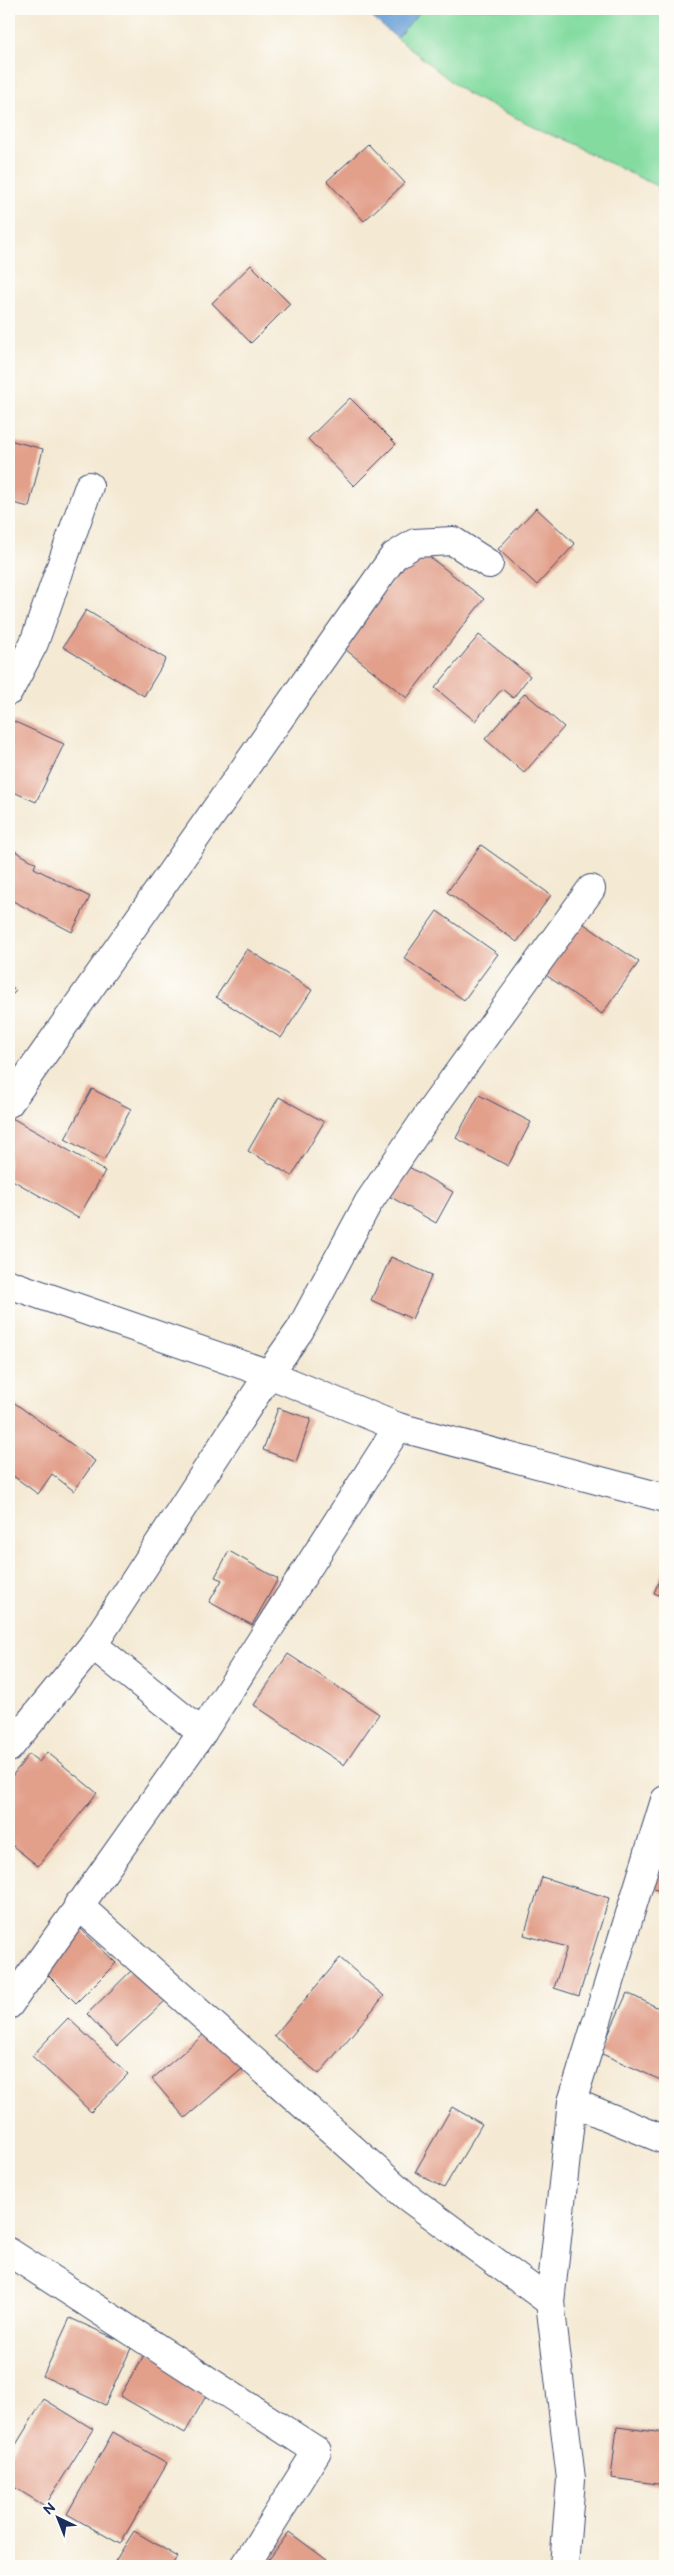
<svg xmlns="http://www.w3.org/2000/svg" width="674" height="2575" font-family="'Balsamiq Sans',sans-serif">
  <style>
    .green { fill: #83dba0; stroke: #4f857f }
    .water { fill: #689fd6; stroke: #42679a }
    .building { fill: #e29f8a }
    .lines { fill: none; stroke-linecap: round; stroke-linejoin: round }
    .minor-casing { stroke: #3c4b70; stroke-width: 30 }
    .minor { stroke: #fff; stroke-width: 28 }
  </style>
  <rect width="100%" height="100%" fill="#fdfcf7"/>
  <filter id="ink" filterUnits="userSpaceOnUse"><feTurbulence type="fractalNoise" baseFrequency=".02" numOctaves="2"/><feDisplacementMap in="SourceGraphic" scale="10" xChannelSelector="R" yChannelSelector="G"/><feConvolveMatrix kernelMatrix="1 2 1 2 8 2 1 2 1" color-interpolation-filters="sRGB"/></filter>
  <filter id="wash" filterUnits="userSpaceOnUse"><feTurbulence type="fractalNoise" baseFrequency=".0096" numOctaves="4" result="noise"/><feDisplacementMap in="SourceGraphic" scale="20" xChannelSelector="R" yChannelSelector="G"/><feGaussianBlur stdDeviation="1.12" result="paint"/><feColorMatrix in="noise" values="0 0 0 0 0 0 0 0 0 0 0 0 0 0 0 0 0 1.4 0 .05"/><feComposite in="paint" operator="in"/></filter>
  <g filter="url(#wash)">
    <rect width="100%" height="100%" fill="#f4e9d3"/>
    <path class="green" d="M422,9H665V190L467,94L397,38Z"/>
    <path class="water" d="M362,9H422L397,38Z"/>
    <g id="blocks">
      <g class="building">
        <path d="M368,144L405,183L364,221L327,181Z"/>
        <path d="M251,265L290,304L251,343L212,303Z"/>
        <path d="M350,398L396,444L354,486L308,439Z"/>
        <path d="M9,440L43,449L29,507L9,502Z"/>
        <path d="M536,508L575,544L537,585L498,549Z"/>
        <path d="M418,548L484,599L407,698L341,646Z"/>
        <path d="M86,610L166,659L144,696L63,647Z"/>
        <path d="M479,635L530,676L513,698L502,689L475,721L435,688Z"/>
        <path d="M525,693L564,727L524,773L485,739Z"/>
        <path d="M13,721L64,744L36,802L9,790V730Z"/>
        <path d="M481,845L551,895L517,942L447,892Z"/>
        <path d="M13,850L36,863L34,868L90,897L72,932L9,899V858Z"/>
        <path d="M437,911L498,954L464,1000L404,958Z"/>
        <path d="M577,919L639,962L602,1014L540,971Z"/>
        <path d="M247,949L312,990L281,1038L216,997Z"/>
        <path d="M9,984L16,991L9,998Z"/>
        <path d="M92,1089L131,1109L104,1160L65,1139Z"/>
        <path d="M479,1095L531,1122L508,1166L456,1138Z"/>
        <path d="M279,1097L324,1122L292,1176L248,1151Z"/>
        <path d="M12,1118L105,1171L78,1218L9,1178V1124Z"/>
        <path d="M400,1162L453,1192L436,1223L382,1192Z"/>
        <path d="M391,1257L432,1275L412,1319L371,1300Z"/>
        <path d="M9,1399L95,1461L74,1491L52,1474L38,1494L9,1473Z"/>
        <path d="M278,1408L311,1419L296,1462L263,1450Z"/>
        <path d="M229,1551L278,1579L252,1625L209,1602L222,1580L215,1577Z"/>
        <path d="M665,1566V1598L654,1593Z"/>
        <path d="M288,1654L379,1714L344,1765L254,1705Z"/>
        <path d="M47,1752L97,1793L38,1866L9,1843V1780L29,1754L39,1762Z"/>
        <path d="M665,1841V1894L644,1884Z"/>
        <path d="M542,1877L609,1898L579,1996L554,1988L567,1947L524,1935Z"/>
        <path d="M80,1928L116,1963L76,2003L40,1967Z"/>
        <path d="M340,1958L384,1996L319,2074L274,2036Z"/>
        <path d="M134,1968L165,2001L117,2046L87,2014Z"/>
        <path d="M627,1993L665,2011V2082L600,2053Z"/>
        <path d="M68,2018L128,2074L91,2112L32,2056Z"/>
        <path d="M209,2030L242,2069L185,2118L152,2079Z"/>
        <path d="M452,2107L482,2124L444,2188L415,2172Z"/>
        <path d="M70,2318L132,2346L105,2405L43,2376Z"/>
        <path d="M147,2350L211,2387L185,2433L120,2396Z"/>
        <path d="M44,2399L93,2429L45,2506L9,2484V2456Z"/>
        <path d="M617,2427L665,2433V2485L611,2478Z"/>
        <path d="M113,2432L167,2463L120,2544L67,2514Z"/>
        <path d="M134,2531L178,2557L172,2566H112Z"/>
        <path d="M289,2532L335,2566H264Z"/>
      </g>
    </g>
  </g>
  <g filter="url(#ink)">
    <use href="#blocks" fill-opacity="0" stroke="#3c4b70" stroke-width="1"/>
    <g class="lines">
      <defs>
        <g id="minor">
          <path d="M9,691L34,643L89,486"/>
          <path d="M9,1103L394,556L415,543L453,541L489,564"/>
          <path d="M9,1284L269,1374L398,1427L665,1498"/>
          <path d="M93,1645L202,1733"/>
          <path d="M9,1748L93,1645L269,1374L300,1330L368,1203L432,1109L591,889"/>
          <path d="M78,1905L406,2196L550,2302"/>
          <path d="M9,2005L202,1733L398,1427"/>
          <path d="M572,2102L665,2140"/>
          <path d="M9,2252L317,2451L245,2566"/>
          <path d="M564,2566L571,2479L550,2302L572,2102L665,1800"/>
        </g>
      </defs>
      <use href="#minor" class="minor-casing"/>
      <use href="#minor" class="minor"/>
    </g>
  </g>
  <rect width="674" height="2575" fill="none" stroke="#fdfcf7" stroke-width="30"/>
  <g transform="translate(58 2518) rotate(317)" stroke="#fdfcf7" stroke-width="4" paint-order="stroke">
  <path d="M0-4L9 19L0 12L-9 19Z" fill="#1b2f5e"/>
  <text y="-8" font-size="14" font-weight="bold" text-anchor="middle" fill="#1b2f5e">N</text>
  </g>
</svg>
